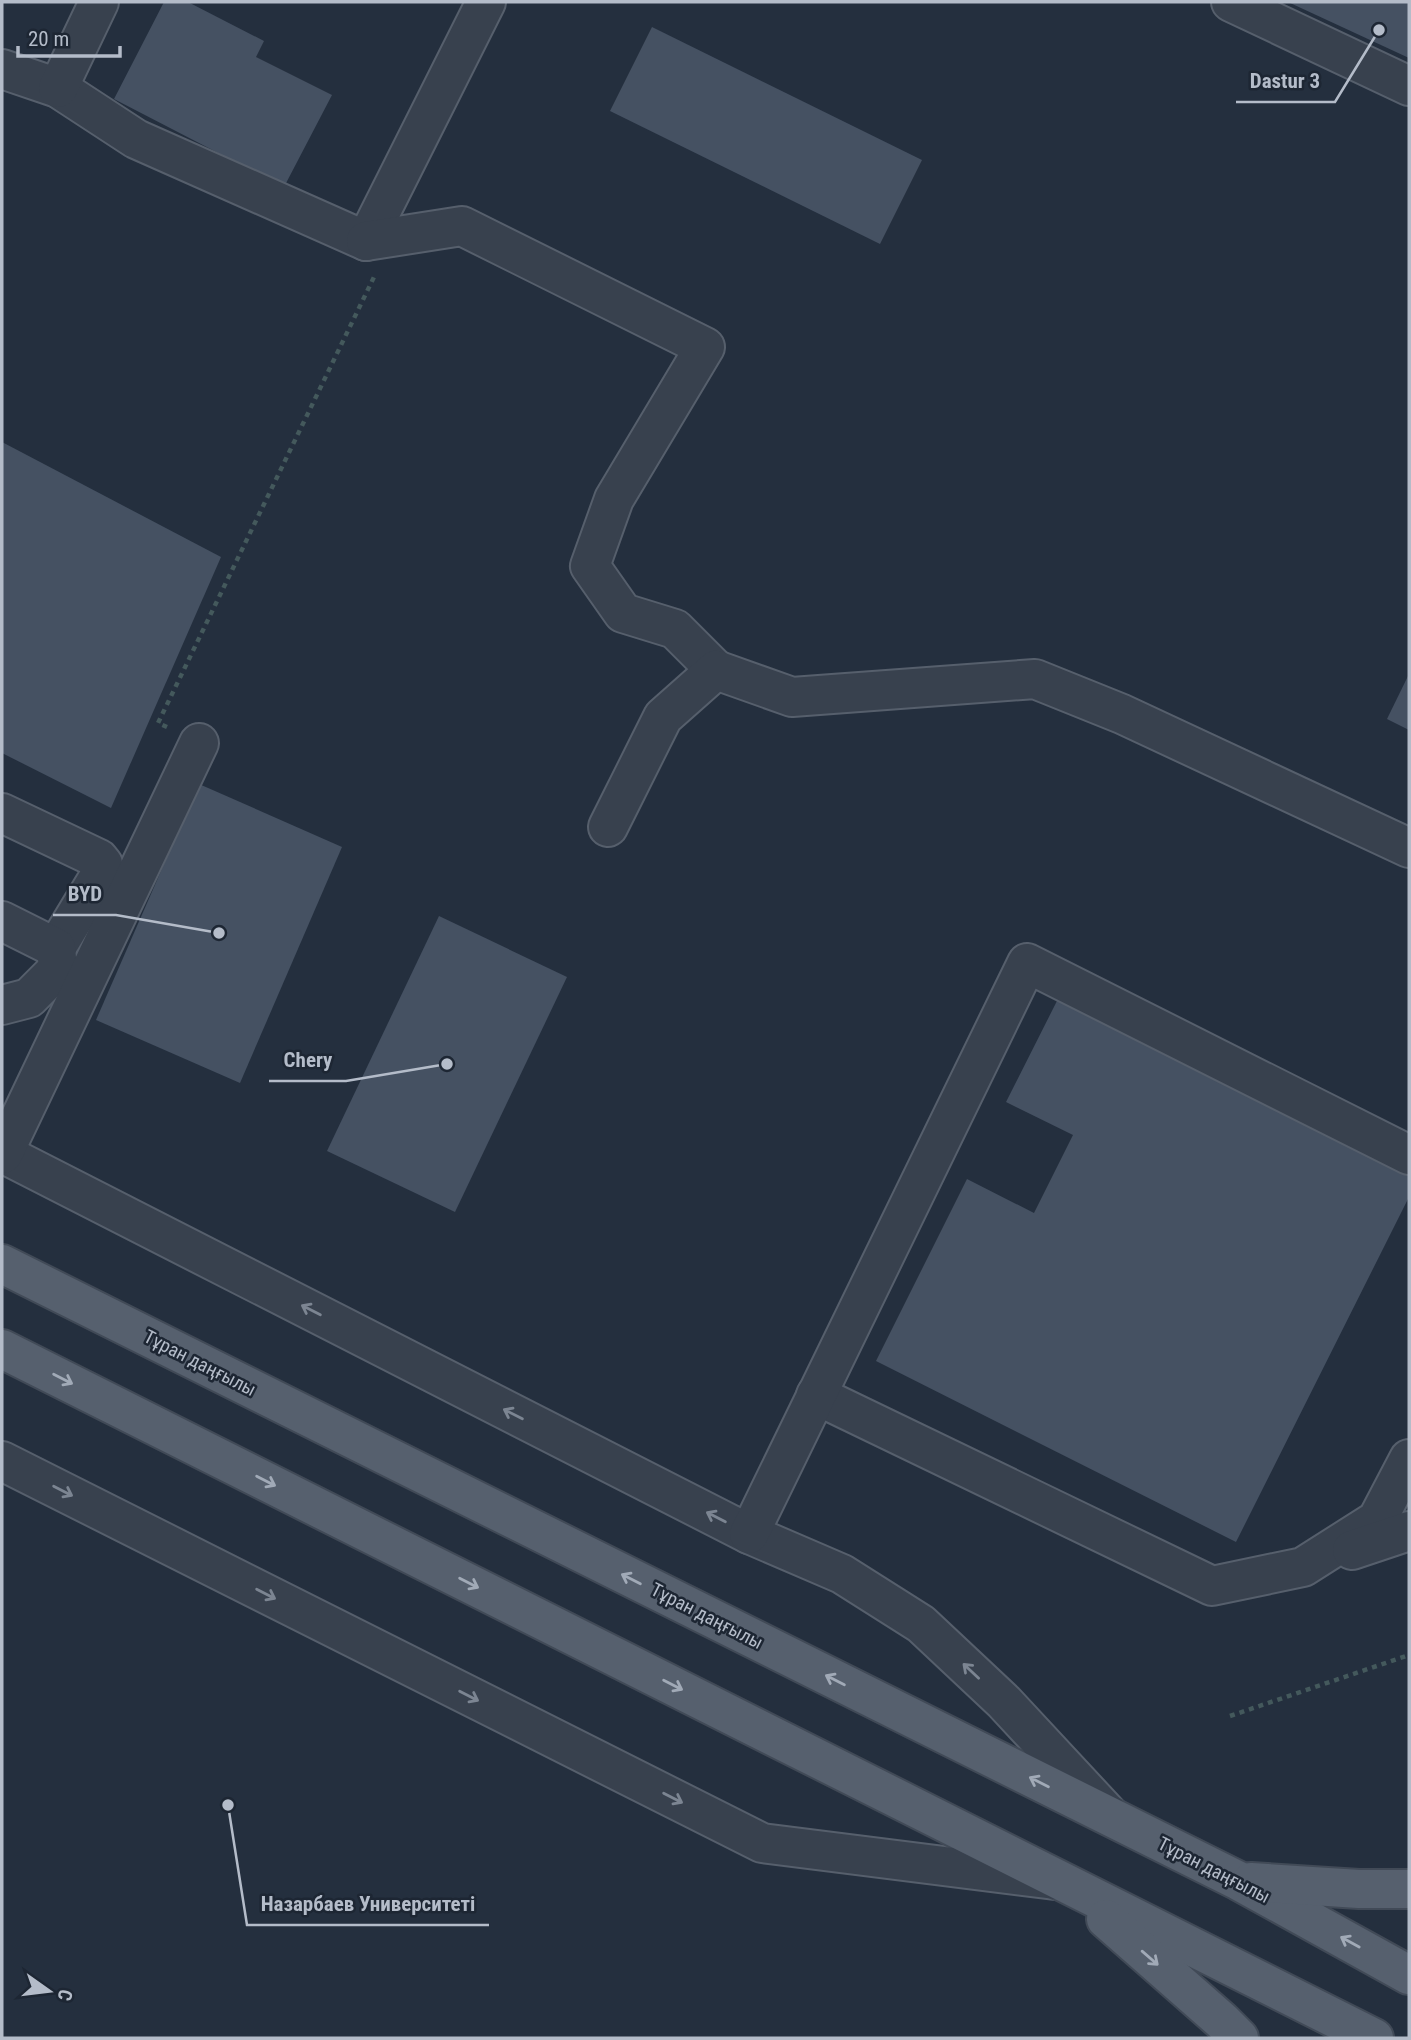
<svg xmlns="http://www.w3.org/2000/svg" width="1411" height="2040" font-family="'Roboto Condensed',sans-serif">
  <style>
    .building { fill: #455162 }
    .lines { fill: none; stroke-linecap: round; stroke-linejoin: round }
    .minor-casing { stroke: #565f6c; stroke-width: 42 }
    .major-casing { stroke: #414a57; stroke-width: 42 }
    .path { stroke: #44595c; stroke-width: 4.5; stroke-dasharray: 5 5; stroke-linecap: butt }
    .minor { stroke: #38414e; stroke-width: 38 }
    .major { stroke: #56606e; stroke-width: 38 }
    .oneway { stroke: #7c8592 }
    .oneway2 { stroke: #a1aab7 }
    .labels { text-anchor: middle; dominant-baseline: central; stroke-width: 5; stroke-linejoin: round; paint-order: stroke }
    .street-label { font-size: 19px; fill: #b4bcc9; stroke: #1d2633 }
    .leader { fill: none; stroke: #b4bcc9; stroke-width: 2.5 }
    .callout-dot { fill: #b4bcc9; stroke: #1d2633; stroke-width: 2.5 }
    .callout-label { font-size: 21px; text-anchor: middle; font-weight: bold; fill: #b4bcc9; stroke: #1d2633; stroke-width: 5; stroke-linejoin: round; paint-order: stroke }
  </style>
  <rect width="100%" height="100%" fill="#242f3e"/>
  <g class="building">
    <path d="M164,2H188L264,41L256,57L332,95L284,187L114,99Z"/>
    <path d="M1288,2H1409V58Z"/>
    <path d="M652,27L922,160L880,244L610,111Z"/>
    <path d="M2,442L221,557L111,808L2,753Z"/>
    <path d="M1409,674V730L1387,719Z"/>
    <path d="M199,784L342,847L240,1083L96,1020Z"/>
    <path d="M439,916L567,977L455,1212L327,1151Z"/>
    <path d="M1061,993L1409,1169V1197L1236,1542L876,1361L967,1179L1034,1213L1073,1135L1006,1102Z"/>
  </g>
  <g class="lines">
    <defs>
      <g id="minor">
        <path d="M1231,2L1409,86"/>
        <path d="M2,69L58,88L136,139L366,241L486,2"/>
        <path d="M58,88L99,2"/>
        <path d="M366,241L462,226L705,347L614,499L590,566L623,613L675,629L716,670"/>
        <path d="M2,813L99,859L103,864L102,872L56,948"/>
        <path d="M608,827L663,717L716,670L792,697L1035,679L1122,714L1409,848"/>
        <path d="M2,921L56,948L58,969L29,998L2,1005"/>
        <path d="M2,1153L749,1534L842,1574L921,1624L1004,1702L1110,1816"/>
        <path d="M3,1154L199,743"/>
        <path d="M816,1395L1212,1586L1303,1567L1377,1520L1409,1459"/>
        <path d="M2,1461L762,1843L1055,1880"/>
        <path d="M749,1534L1027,963L1409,1155"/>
        <path d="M1352,1550L1409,1531"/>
      </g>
      <g id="major">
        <path d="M2,1264L1239,1881L1409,1975"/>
        <path d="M2,1349L1374,2038"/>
        <path d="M1251,1882L1359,1889H1409"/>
        <path d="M1106,1919L1222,2021L1239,2038"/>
      </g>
    </defs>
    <use href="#minor" class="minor-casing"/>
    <use href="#major" class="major-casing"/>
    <g class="path">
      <path d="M167,727L158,723L374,277"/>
      <path d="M1230,1716L1409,1655"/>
    </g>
    <use href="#minor" class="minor"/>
    <use href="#major" class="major"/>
  </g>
  <defs><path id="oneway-shaft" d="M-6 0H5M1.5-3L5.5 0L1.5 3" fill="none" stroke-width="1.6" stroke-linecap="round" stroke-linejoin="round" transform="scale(1.75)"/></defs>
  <g class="oneway">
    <use href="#oneway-shaft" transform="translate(311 1310) rotate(-153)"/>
    <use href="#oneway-shaft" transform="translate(513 1414) rotate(-153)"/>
    <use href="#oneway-shaft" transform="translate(63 1491) rotate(27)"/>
    <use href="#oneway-shaft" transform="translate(716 1517) rotate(-153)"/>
    <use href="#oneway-shaft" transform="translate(266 1594) rotate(27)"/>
    <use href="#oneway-shaft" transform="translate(971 1671) rotate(-137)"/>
    <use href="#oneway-shaft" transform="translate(469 1696) rotate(27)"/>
    <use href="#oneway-shaft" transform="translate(673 1798) rotate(27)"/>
  </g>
  <g class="oneway2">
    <use href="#oneway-shaft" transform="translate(63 1379) rotate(27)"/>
    <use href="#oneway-shaft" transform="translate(266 1481) rotate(27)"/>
    <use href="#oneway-shaft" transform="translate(631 1579) rotate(-153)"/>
    <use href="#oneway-shaft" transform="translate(469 1583) rotate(27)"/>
    <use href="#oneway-shaft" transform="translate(835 1680) rotate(-153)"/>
    <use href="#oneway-shaft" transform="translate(673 1685) rotate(27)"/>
    <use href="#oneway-shaft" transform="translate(1039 1782) rotate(-153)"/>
    <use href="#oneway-shaft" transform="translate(1350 1942) rotate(-151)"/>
    <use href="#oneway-shaft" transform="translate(1150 1958) rotate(41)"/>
  </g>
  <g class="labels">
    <g class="street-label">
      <text transform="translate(200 1363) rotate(27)">Тұран даңғылы</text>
      <text transform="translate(707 1616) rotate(27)">Тұран даңғылы</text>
      <text transform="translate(1214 1870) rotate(27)">Тұран даңғылы</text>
    </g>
  </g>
  <path class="leader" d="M1379 30L1335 102H1236M219 933L116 915H53M447 1064L346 1081H269M228 1805L247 1925H489"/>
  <g class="callout-dot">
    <circle cx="1379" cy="30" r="7"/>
    <circle cx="219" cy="933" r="7"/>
    <circle cx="447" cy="1064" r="7"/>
    <circle cx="228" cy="1805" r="7"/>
  </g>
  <g class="callout-label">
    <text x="1285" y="88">Dastur 3</text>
    <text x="85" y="901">BYD</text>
    <text x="308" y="1067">Chery</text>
    <text x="368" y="1911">Назарбаев Университеті</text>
  </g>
  <rect width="1411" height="2040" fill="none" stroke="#b4bcc9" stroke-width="7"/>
  <g transform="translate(49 1991) rotate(104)" stroke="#1d2633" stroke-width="5" paint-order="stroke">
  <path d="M0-5L12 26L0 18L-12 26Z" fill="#b4bcc9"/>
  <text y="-10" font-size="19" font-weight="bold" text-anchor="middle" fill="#b4bcc9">С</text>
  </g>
  <path d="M18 46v10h102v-10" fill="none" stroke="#b4bcc9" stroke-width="3.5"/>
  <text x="28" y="46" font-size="21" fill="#b4bcc9" stroke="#1d2633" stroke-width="5" paint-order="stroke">20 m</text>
</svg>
